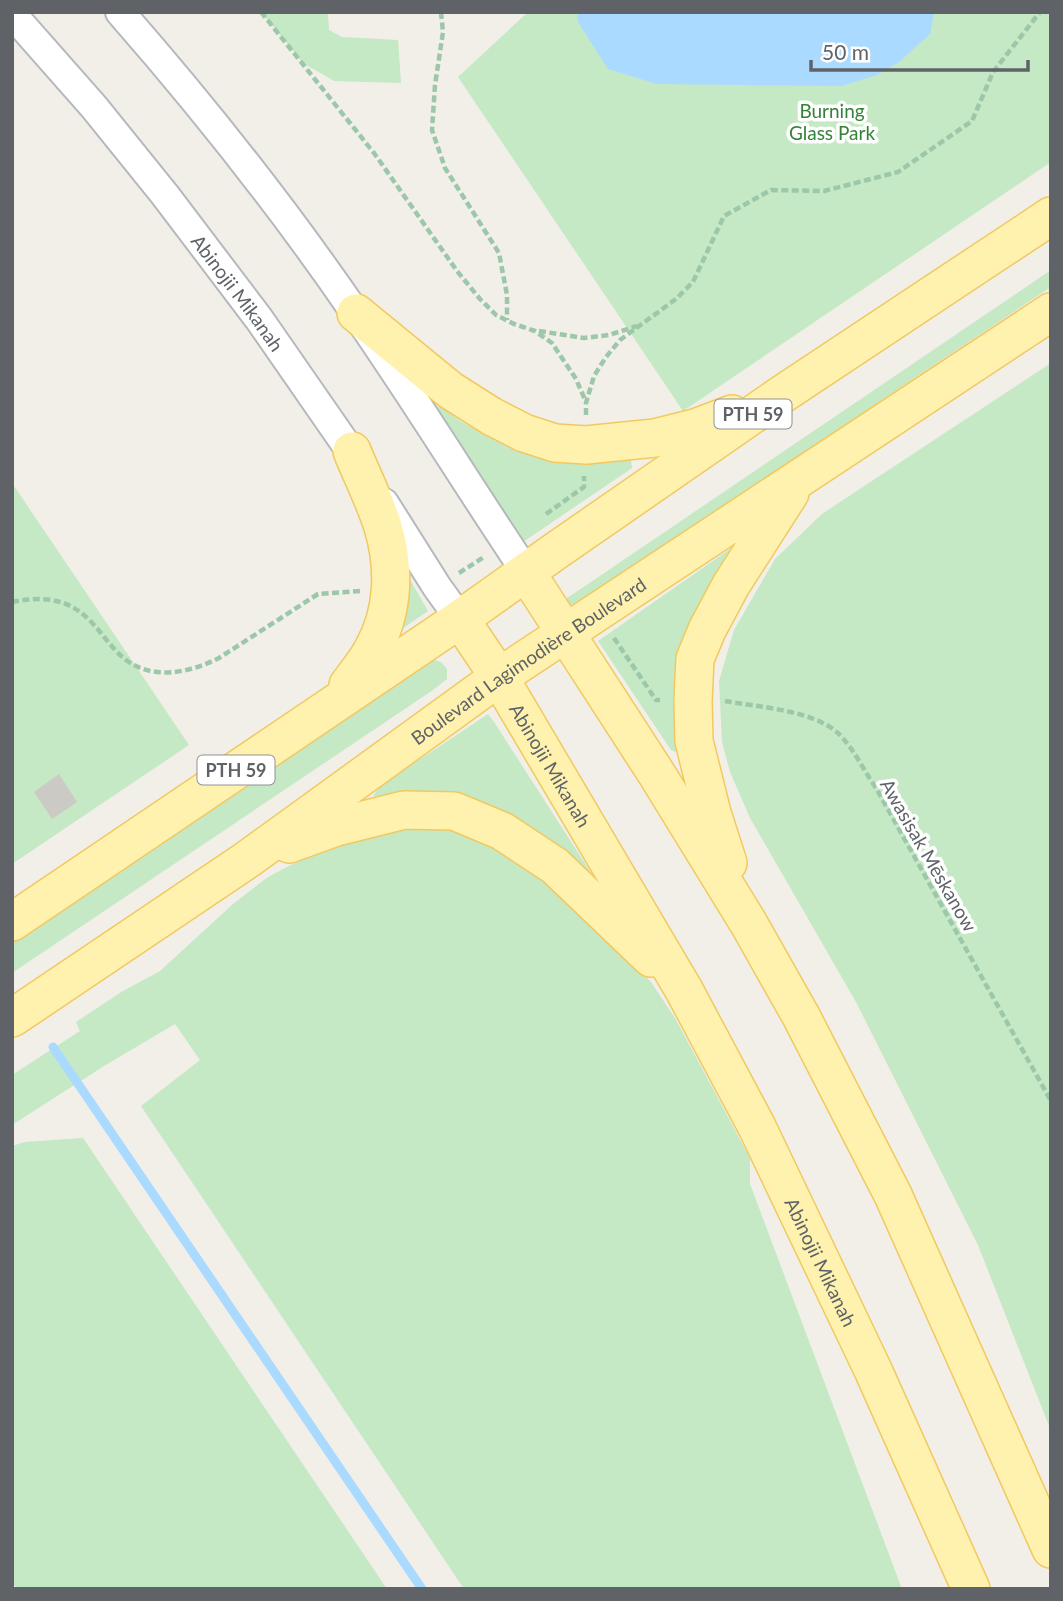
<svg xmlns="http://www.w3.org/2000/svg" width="1063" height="1601" font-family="Lato,sans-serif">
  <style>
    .green { fill: #c5e8c5 }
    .water { fill: #aadaff }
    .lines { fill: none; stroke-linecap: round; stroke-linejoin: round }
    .stream { stroke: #aadaff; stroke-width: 9 }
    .building { fill: #cccac5 }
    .tertiary-casing { stroke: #b5b8bc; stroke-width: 32 }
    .primary-casing { stroke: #f2c960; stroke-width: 40 }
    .path { stroke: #9cc7a9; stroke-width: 4.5; stroke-dasharray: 7 3.5; stroke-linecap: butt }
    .tertiary { stroke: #fff; stroke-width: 28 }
    .primary { stroke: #fff2af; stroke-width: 37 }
    .labels { text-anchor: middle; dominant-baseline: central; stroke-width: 7; stroke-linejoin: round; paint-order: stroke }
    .shield { fill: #fff; stroke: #8f9295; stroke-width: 2 }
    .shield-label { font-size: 18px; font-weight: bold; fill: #5f6368 }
    .park-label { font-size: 19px; fill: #348238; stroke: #fff }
    .street-label { font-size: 19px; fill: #5f6368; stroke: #fff }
  </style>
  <rect width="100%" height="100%" fill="#f1efe8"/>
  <g class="green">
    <path d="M261,12H326L328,15L329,30L342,37L398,40L401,83L334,81L303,63Z"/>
    <path d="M528,12H1051V162L683,411L458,77Z"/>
    <path d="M1051,270V287L578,602L568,606L567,598L591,582Z"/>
    <path d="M1051,363V1431L978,1245L856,1002L750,818L730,772L722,742L719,681L734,630L775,559L822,514L840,502Z"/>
    <path d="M440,406L460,421L509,448L558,463L598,460L631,461L632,468L523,542L432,411Z"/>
    <path d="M12,483L189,745L12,864Z"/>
    <path d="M733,547L738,548L679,748L675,752L671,750L598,641Z"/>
    <path d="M401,564L428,611L387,639Z"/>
    <path d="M434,660L441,662L447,669V679L433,690L12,973V940L407,675Z"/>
    <path d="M488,714L494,722L595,879L383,797L373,796L380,786Z"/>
    <path d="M423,824L460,828L491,840L580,907L651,982L675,1018L750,1158V1184L902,1589H464L141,1106L200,1060L175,1024L104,1066L12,1125V1075L80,1031L76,1022L123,991L160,971L233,904L268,877L331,844Z"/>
    <path d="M83,1138L387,1589H17L12,1582V1146L25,1142Z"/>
  </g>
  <path class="water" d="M577,12H934L930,34L899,62L877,75L841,86L657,84L608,69L578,22Z"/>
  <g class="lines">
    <path class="stream" d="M53,1047L422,1589"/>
  </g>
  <path class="building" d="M59,774L77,802L52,819L34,792Z"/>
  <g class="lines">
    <defs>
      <g id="tertiary">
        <path d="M120,12C204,108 284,209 356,314C415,399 469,487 526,572"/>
        <path id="s1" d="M12,14L94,107L165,195L259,319L363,469"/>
        <path d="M384,503L437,587L460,619"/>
      </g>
      <g id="primary">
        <path d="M356,313L450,390L491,416L524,433L555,443L586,445L655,438L695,428L732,414"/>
        <path d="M526,572L658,776L749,924L801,1016L893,1195L1051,1549"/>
        <path id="s2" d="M460,619L499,677L684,990L757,1127L873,1370L971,1589"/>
        <path d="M348,685C357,673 367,661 373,649C394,612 395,567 383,527C375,501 362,476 352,451"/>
        <path d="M289,844L336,827L404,810L454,811L502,831L555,866L651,958"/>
        <path d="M728,863L712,813L694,741L693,701L695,659L707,630L731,585L790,493"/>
        <path d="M12,922L460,619L557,550L781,395L1051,216"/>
        <path id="s3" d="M12,1018L248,859L499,677L1051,312"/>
      </g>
    </defs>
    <use href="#tertiary" class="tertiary-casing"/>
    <use href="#primary" class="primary-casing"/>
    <g class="path">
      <path d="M261,12L374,153L457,271L480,299L496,315L514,324L535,331L552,343L576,379L586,402"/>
      <path d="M441,12L443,32L435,85L432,130L445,168L499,253L507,295V320"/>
      <path d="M539,331L584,338L609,335L637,326"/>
      <path d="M586,415V403L594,376L606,357L620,340L676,299L693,282L724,216L771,190L824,191L898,172L972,121L993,72L1040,12"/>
      <path d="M546,514L584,487V476"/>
      <path d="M459,573L484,557"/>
      <path d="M12,602C36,597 60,597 80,612C98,625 109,647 126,660C154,681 191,672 219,658L318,594L360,591"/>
      <path d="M614,638L656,700H660"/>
      <path d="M725,701C758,707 814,710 839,734C854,749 864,771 876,788L1051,1101"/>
    </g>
    <use href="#tertiary" class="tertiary"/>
    <use href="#primary" class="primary"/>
  </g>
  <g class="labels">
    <g class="shield">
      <rect x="714.5" y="399.5" width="77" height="29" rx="5"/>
      <rect x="197.5" y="755.5" width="77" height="29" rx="5"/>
    </g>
    <g class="shield-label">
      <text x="753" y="414">PTH 59</text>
      <text x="236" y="770">PTH 59</text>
    </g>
    <g class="park-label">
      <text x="832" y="110">Burning<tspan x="832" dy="22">Glass Park</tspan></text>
    </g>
    <g class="street-label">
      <text stroke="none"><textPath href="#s1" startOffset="359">Abinojii Mikanah</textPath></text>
      <text stroke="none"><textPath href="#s3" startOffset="628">Boulevard Lagimodière Boulevard</textPath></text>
      <text stroke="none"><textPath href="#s2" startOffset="172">Abinojii Mikanah</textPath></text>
      <text transform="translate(929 855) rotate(60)">Awasisak Mēskanow</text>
      <text stroke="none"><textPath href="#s2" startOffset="738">Abinojii Mikanah</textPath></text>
    </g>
  </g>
  <rect width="1063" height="1601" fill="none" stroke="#5f6368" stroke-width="28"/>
  <path d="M811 60v10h217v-10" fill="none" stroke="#5f6368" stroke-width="3.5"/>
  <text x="822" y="60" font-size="21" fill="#5f6368" stroke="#ffffff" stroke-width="5" paint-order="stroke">50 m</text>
</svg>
